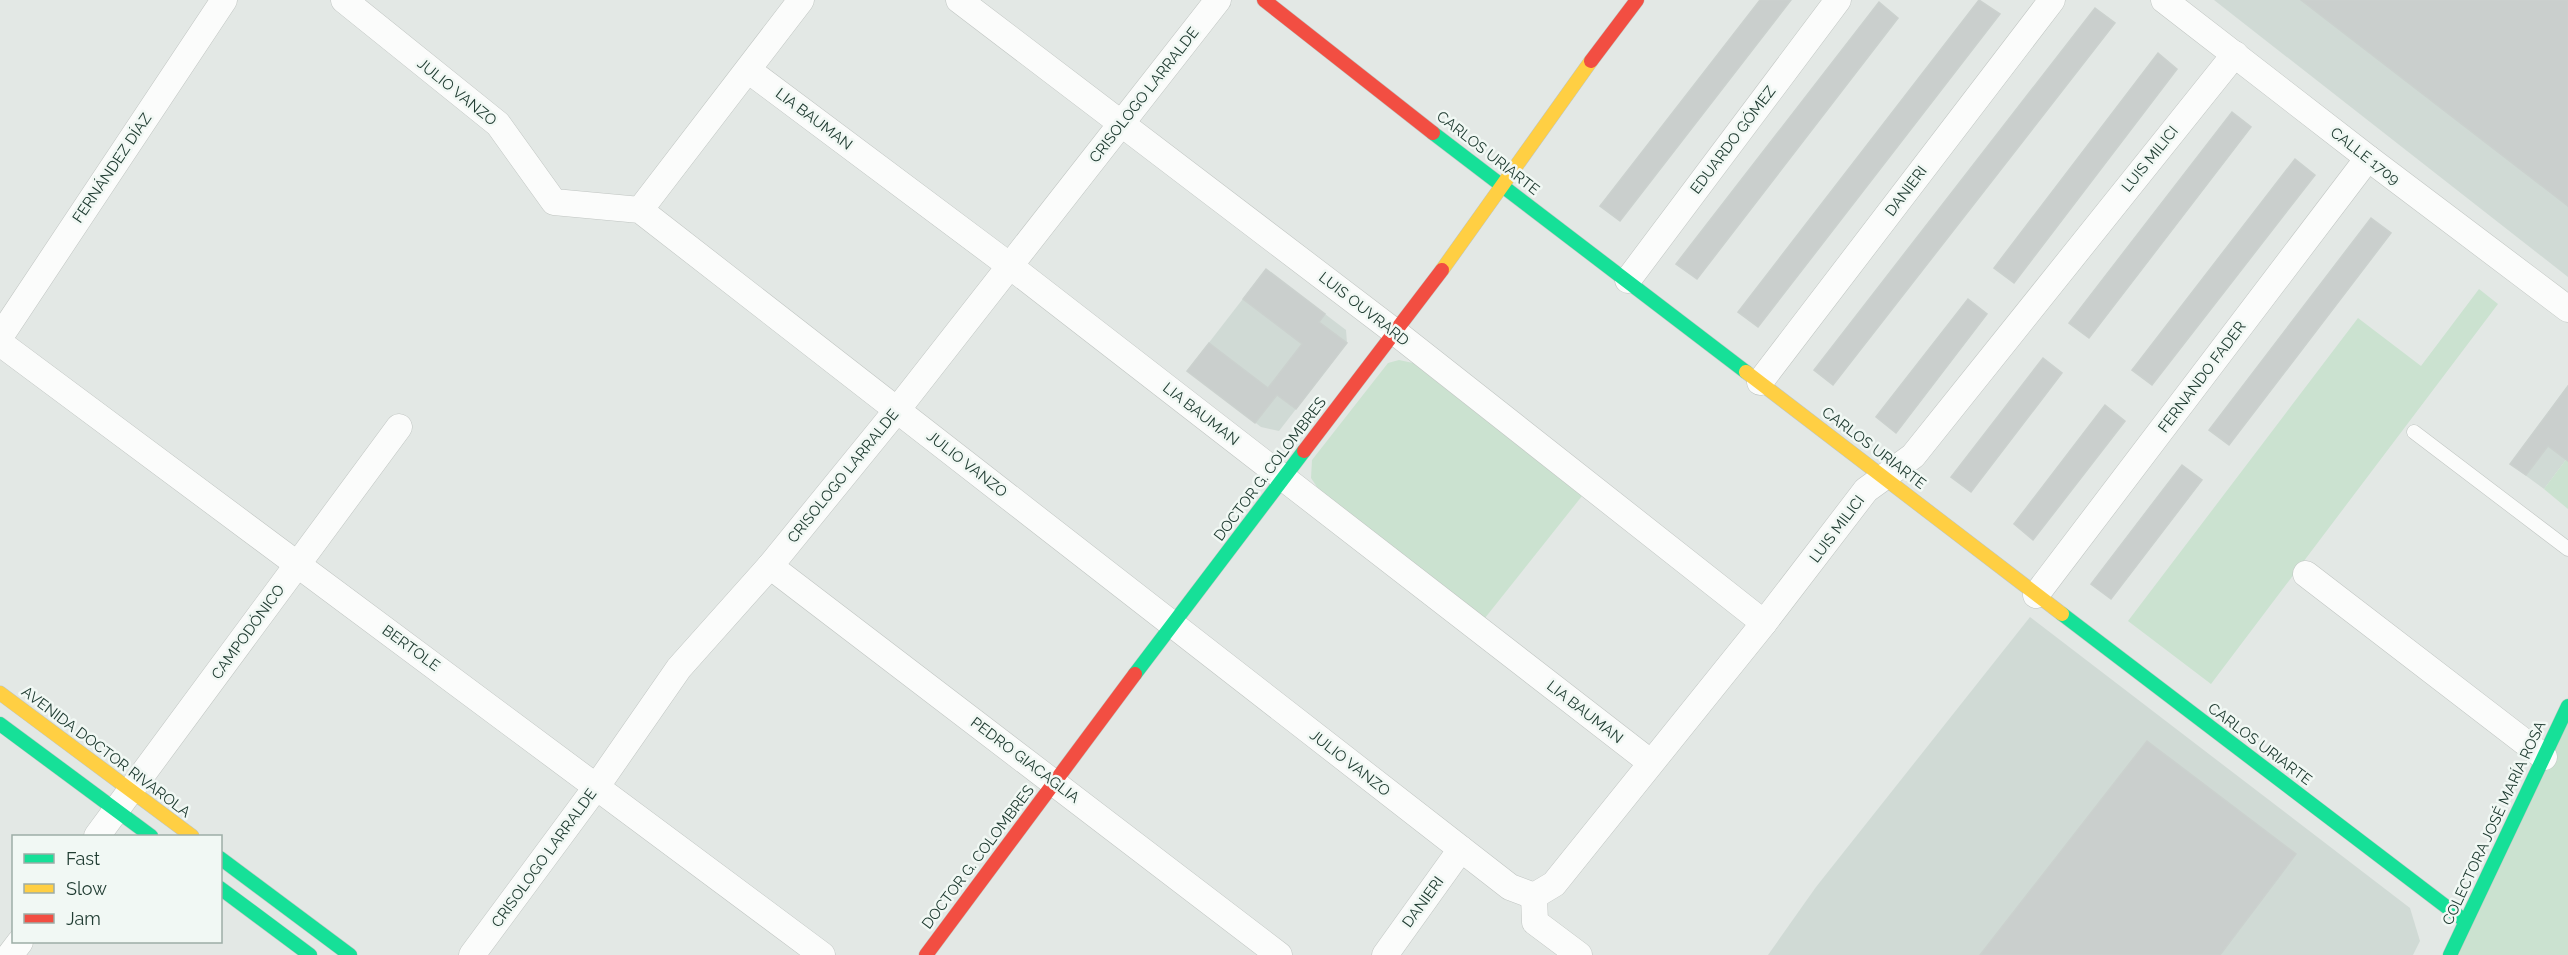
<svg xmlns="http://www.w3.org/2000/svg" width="2568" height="955" font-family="Raleway,sans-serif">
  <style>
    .built { fill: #d0dad5 }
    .green { fill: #cbe2d0 }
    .building { fill: #cacfcd; stroke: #cbd1ce; stroke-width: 1.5 }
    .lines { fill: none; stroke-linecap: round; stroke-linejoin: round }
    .lane-casing { stroke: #c0c5c2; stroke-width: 15 }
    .street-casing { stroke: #c0c5c2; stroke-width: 27 }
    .fast-casing { stroke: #bec6c2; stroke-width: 15 }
    .slow-casing { stroke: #bec6c2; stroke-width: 15 }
    .jam-casing { stroke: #bec6c2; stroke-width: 15 }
    .lane { stroke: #fbfcfb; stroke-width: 14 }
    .street { stroke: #fbfcfb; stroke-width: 26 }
    .fast { stroke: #16e098; stroke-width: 14 }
    .slow { stroke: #ffcf43; stroke-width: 14 }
    .jam { stroke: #f24e42; stroke-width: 14 }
    .labels { text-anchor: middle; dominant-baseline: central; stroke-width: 5; stroke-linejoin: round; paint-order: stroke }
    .street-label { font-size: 15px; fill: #203c32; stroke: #f1f8f4 }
  </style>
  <rect width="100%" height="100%" fill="#e3e8e5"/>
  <g class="built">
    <path d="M2214,0H2568V277Z"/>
    <path d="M1266,269L1346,330L1347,343L1279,431L1261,427L1187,371Z"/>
    <path d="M2568,385V457L2544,489L2510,464Z"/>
    <path d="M2030,617L2410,908L2420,941L2413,955H1768L1816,887Z"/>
  </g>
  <g class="green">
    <path d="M2479,289L2498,304L2211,684L2128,621L2358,318L2421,366Z"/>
    <path d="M1399,360L1413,363L1582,496L1485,618L1319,490L1311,478L1312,460L1388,363Z"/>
    <path d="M2568,457V509L2544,489Z"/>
    <path d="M2568,706V955H2450Z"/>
  </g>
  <g class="building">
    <path d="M1760,0H1791L1620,221L1600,206Z"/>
    <path d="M1979,0L2000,14L1758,327L1738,312Z"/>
    <path d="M2301,0H2568V206Z"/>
    <path d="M1879,2L1898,18L1697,279L1676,264Z"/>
    <path d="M2095,8L2115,23L1833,385L1814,370Z"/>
    <path d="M2158,53L2177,69L2014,283L1994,268Z"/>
    <path d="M2232,112L2251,127L2089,338L2069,323Z"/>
    <path d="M2295,159L2315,175L2152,385L2132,370Z"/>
    <path d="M2371,218L2391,233L2229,445L2209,430Z"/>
    <path d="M1266,269L1325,314L1319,322L1347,343L1296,409L1277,395L1255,423L1187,371L1209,343L1268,388L1302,344L1243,299Z"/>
    <path d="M1968,299L1987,314L1896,433L1876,417Z"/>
    <path d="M2043,358L2062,373L1971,492L1951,477Z"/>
    <path d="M2568,386V461L2548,446L2526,475L2510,464Z"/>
    <path d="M2105,405L2125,421L2033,540L2014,524Z"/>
    <path d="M2182,465L2202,480L2111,599L2091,584Z"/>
    <path d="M2147,741L2296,854L2220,955H1980Z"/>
  </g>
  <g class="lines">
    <defs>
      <path id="lane" d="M2414,432L2568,549"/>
      <g id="street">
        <path d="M344,0L498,124L554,202L640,210L1510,887L1534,896"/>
        <path d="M959,0L1395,332L1764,623"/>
        <path d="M2164,0L2368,158L2568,309"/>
        <path d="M748,70L1010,266L1650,762"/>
        <path d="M640,210L801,0"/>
        <path d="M1628,280L1838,0"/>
        <path d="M0,337L224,0"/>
        <path d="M0,343L822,955"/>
        <path d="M1760,382L2052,0"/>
        <path d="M770,566L1279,955"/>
        <path d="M2306,574L2544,757"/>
        <path d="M2036,595L2368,158"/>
        <path d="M97,836L399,427"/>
        <path d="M1534,896L1554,884L1764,623L1866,490L1913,456L2235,54"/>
        <path d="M1534,896L1535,922L1579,955"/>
        <path d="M10,955L20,942"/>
        <path d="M472,955L597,786L679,668L770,566L897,410L1218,0"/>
        <path d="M1385,955L1461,849"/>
      </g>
      <g id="fast">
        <path d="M1433,133L1746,372"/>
        <path d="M2062,614L2465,921"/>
        <path d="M1135,674L1304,451"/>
        <path d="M0,724L151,836"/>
        <path d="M220,858L350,955"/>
        <path d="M220,888L310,955"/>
        <path d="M2450,955L2568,706"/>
      </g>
      <g id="slow">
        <path d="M1442,270L1591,61"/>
        <path d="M1746,372L2062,614"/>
        <path d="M0,693L192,836"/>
      </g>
      <g id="jam">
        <path d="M1264,0L1433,133"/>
        <path d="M1591,61L1637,0"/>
        <path d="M1304,451L1442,270"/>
        <path d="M926,955L1135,674"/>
      </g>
    </defs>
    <use href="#lane" class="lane-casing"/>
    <use href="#street" class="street-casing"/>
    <use href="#fast" class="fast-casing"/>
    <use href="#slow" class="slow-casing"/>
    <use href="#jam" class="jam-casing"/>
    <use href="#lane" class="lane"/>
    <use href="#street" class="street"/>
    <use href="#fast" class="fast"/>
    <use href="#slow" class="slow"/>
    <use href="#jam" class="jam"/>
  </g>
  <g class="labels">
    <g class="street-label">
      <text transform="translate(457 92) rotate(39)">JULIO VANZO</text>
      <text transform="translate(1144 95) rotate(-52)">CRISOLOGO LARRALDE</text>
      <text transform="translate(814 119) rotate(37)">LIA BAUMAN</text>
      <text transform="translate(1733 140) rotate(-53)">EDUARDO GÓMEZ</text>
      <text transform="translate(1488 153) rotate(38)">CARLOS URIARTE</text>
      <text transform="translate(2365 156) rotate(38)">CALLE 1709</text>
      <text transform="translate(2150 159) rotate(-51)">LUIS MILICI</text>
      <text transform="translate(112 168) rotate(-56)">FERNÁNDEZ DÍAZ</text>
      <text transform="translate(1906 191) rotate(-53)">DANIERI</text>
      <text transform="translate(1364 309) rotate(38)">LUIS OUVRARD</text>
      <text transform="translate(2202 377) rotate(-53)">FERNANDO FADER</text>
      <text transform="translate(1201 414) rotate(38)">LIA BAUMAN</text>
      <text transform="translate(1874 448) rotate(37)">CARLOS URIARTE</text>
      <text transform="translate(967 464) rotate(38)">JULIO VANZO</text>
      <text transform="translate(1270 469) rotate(-53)">DOCTOR G. COLOMBRES</text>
      <text transform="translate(843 476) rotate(-51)">CRISOLOGO LARRALDE</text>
      <text transform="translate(1837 529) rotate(-53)">LUIS MILICI</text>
      <text transform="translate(248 632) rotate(-54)">CAMPODÓNICO</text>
      <text transform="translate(411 648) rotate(36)">BERTOLE</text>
      <text transform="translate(1585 712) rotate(38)">LIA BAUMAN</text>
      <text transform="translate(2260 744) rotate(37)">CARLOS URIARTE</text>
      <text transform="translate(106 752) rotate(37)">AVENIDA DOCTOR RIVAROLA</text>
      <text transform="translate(1025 760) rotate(37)">PEDRO GIACAGLIA</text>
      <text transform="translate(1350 763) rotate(38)">JULIO VANZO</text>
      <text transform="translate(2494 823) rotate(-65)">COLECTORA JOSÉ MARÍA ROSA</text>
      <text transform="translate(978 857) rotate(-53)">DOCTOR G. COLOMBRES</text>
      <text transform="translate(544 858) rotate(-54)">CRISOLOGO LARRALDE</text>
      <text transform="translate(1423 902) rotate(-54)">DANIERI</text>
    </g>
  </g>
  <rect x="12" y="835" width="210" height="108" fill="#f1f8f4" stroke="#9dada6" stroke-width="1.5"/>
  <rect x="24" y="854" width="30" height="9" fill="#16e098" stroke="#9dada6" stroke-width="1.5"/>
  <text x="66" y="865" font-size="18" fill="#203c32">Fast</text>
  <rect x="24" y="884" width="30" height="9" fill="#ffcf43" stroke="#9dada6" stroke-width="1.5"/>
  <text x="66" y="895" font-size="18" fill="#203c32">Slow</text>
  <rect x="24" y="914" width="30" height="9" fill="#f24e42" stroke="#9dada6" stroke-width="1.5"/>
  <text x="66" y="925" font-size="18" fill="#203c32">Jam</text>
</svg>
